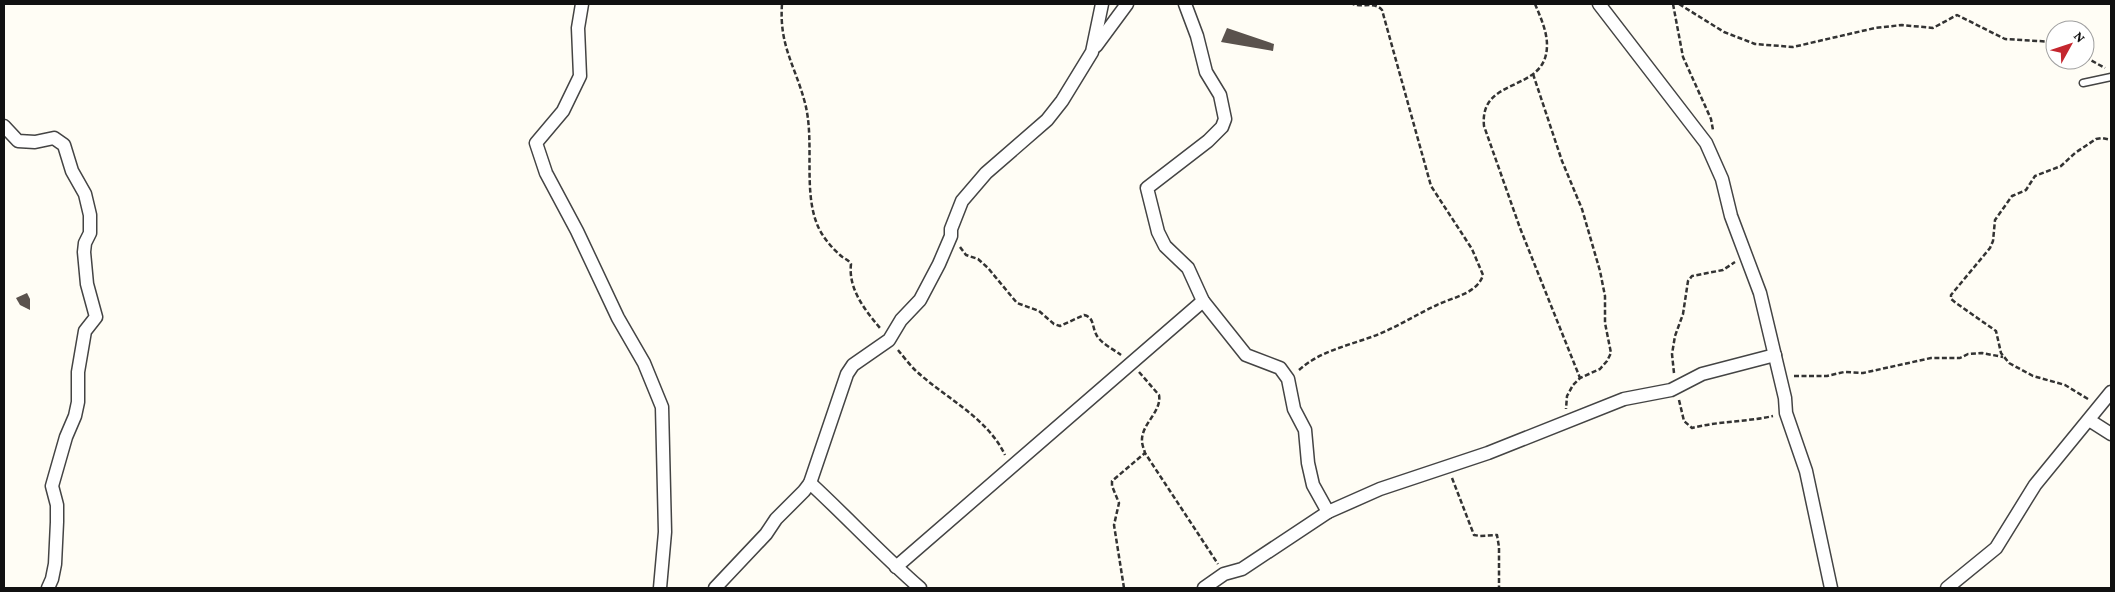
<svg xmlns="http://www.w3.org/2000/svg" width="2115" height="592" font-family="'Crimson Pro',serif">
  <style>
    .building { fill: #5a524d }
    .lines { fill: none; stroke-linecap: round; stroke-linejoin: round }
    .lane-casing { stroke: #444; stroke-width: 9 }
    .street-casing { stroke: #444; stroke-width: 15 }
    .path { stroke: #333; stroke-width: 2.5; stroke-dasharray: 5 2.5; stroke-linecap: butt }
    .lane { stroke: #fff; stroke-width: 6 }
    .street { stroke: #fff; stroke-width: 12 }
  </style>
  <rect width="100%" height="100%" fill="#fffdf5"/>
  <g class="building">
    <path d="M1227,28L1274,44L1273,51L1221,42Z"/>
    <path d="M27,293L30,299V310L20,305L16,298Z"/>
  </g>
  <g class="lines">
    <defs>
      <path id="lane" d="M2083,83L2111,77"/>
      <g id="street">
        <path d="M582,4L578,28L580,76L563,111L536,143L546,173L577,231L618,318L644,363L662,407L665,532L660,588"/>
        <path d="M1185,4L1197,36L1206,72L1220,95L1225,119L1222,127L1208,141L1147,188L1158,232L1165,246L1188,268L1203,301L1246,355L1280,368L1288,379L1294,409L1305,430L1308,463L1313,485L1328,512"/>
        <path d="M1599,4L1706,143L1722,179L1731,216L1760,293L1785,398L1786,413L1806,471L1831,588"/>
        <path d="M1096,46L1127,4"/>
        <path d="M4,126L18,141L35,142L54,138L64,145L72,171L85,194L90,215V233L85,243L84,252L87,284L96,317L85,331L78,372V402L75,416L66,437L52,486L57,505V522L55,564L52,579L48,588"/>
        <path d="M2089,420L2111,434"/>
        <path d="M810,483C847,517 882,555 920,588"/>
        <path d="M896,567L1203,301"/>
        <path d="M715,588L766,534L776,519L804,491L810,483L847,374L853,365L889,340L901,320L920,300L939,264L951,236V229L962,201L986,173L1047,120L1062,101L1092,52L1102,4"/>
        <path d="M1204,588L1224,574L1242,569L1328,512L1380,489L1488,453L1624,399L1671,390L1702,374L1775,355"/>
        <path d="M1947,588L1996,548L2035,485L2111,392"/>
      </g>
    </defs>
    <use href="#lane" class="lane-casing"/>
    <use href="#street" class="street-casing"/>
    <g class="path">
      <path d="M782,4C779,46 795,65 805,103C815,141 803,189 817,224C821,235 831,247 840,255C844,259 848,259 851,264C848,289 865,310 880,328"/>
      <path d="M1535,4C1540,16 1547,31 1547,45C1547,94 1479,75 1484,126L1520,228L1580,378"/>
      <path d="M1673,4L1683,57L1711,119L1713,130"/>
      <path d="M1679,4L1724,32L1755,44L1793,47L1875,28L1902,25L1933,28L1957,15L2005,39L2055,42"/>
      <path d="M2085,57L2105,68"/>
      <path d="M1533,74L1562,161L1582,209L1600,271L1605,296V323L1611,353L1607,361L1600,369L1580,378L1573,385L1567,396L1566,409"/>
      <path d="M960,247L966,255L978,259L988,268L1017,303L1039,311L1054,324L1060,326L1084,315C1094,317 1092,326 1096,334C1100,343 1113,349 1121,355"/>
      <path d="M898,350C903,356 909,364 915,370C945,398 987,417 1005,455"/>
      <path d="M1299,370C1321,350 1352,345 1379,334C1399,326 1417,314 1437,305C1453,297 1477,294 1483,275L1472,249L1431,186L1382,10C1374,1 1363,8 1353,4"/>
      <path d="M1139,372L1159,395C1162,412 1141,424 1142,441C1142,445 1144,449 1145,453L1218,564"/>
      <path d="M1674,373L1672,354L1675,336L1683,314L1688,281L1692,276L1723,270L1735,262"/>
      <path d="M1794,376H1827L1844,372L1863,373L1931,358H1960L1968,354L1982,353L2003,357"/>
      <path d="M2088,399L2065,385L2033,376L2009,363L2001,353L1996,331L1956,303L1951,299V295L1990,248L1993,241L1995,220L2012,196L2026,190L2035,176L2061,166L2075,153L2096,139L2102,138L2111,140"/>
      <path d="M1679,400L1684,421L1692,428C1719,421 1746,422 1773,416"/>
      <path d="M1452,478L1474,535L1480,536L1497,535L1499,547V588"/>
      <path d="M1124,588L1114,525L1119,503L1112,486V481L1145,453"/>
    </g>
    <use href="#lane" class="lane"/>
    <use href="#street" class="street"/>
  </g>
  <rect width="2115" height="592" fill="none" stroke="#111111" stroke-width="10"/>
  <g transform="translate(2070 45) rotate(50)"><circle r="24" fill="#ffffff" stroke="#a0a0a0"/>
  <path d="M0-4L9 19L0 12L-9 19Z" fill="#c4262e"/>
  <text y="-8" font-size="14" font-weight="bold" text-anchor="middle" fill="#111111">N</text>
  </g>
</svg>
